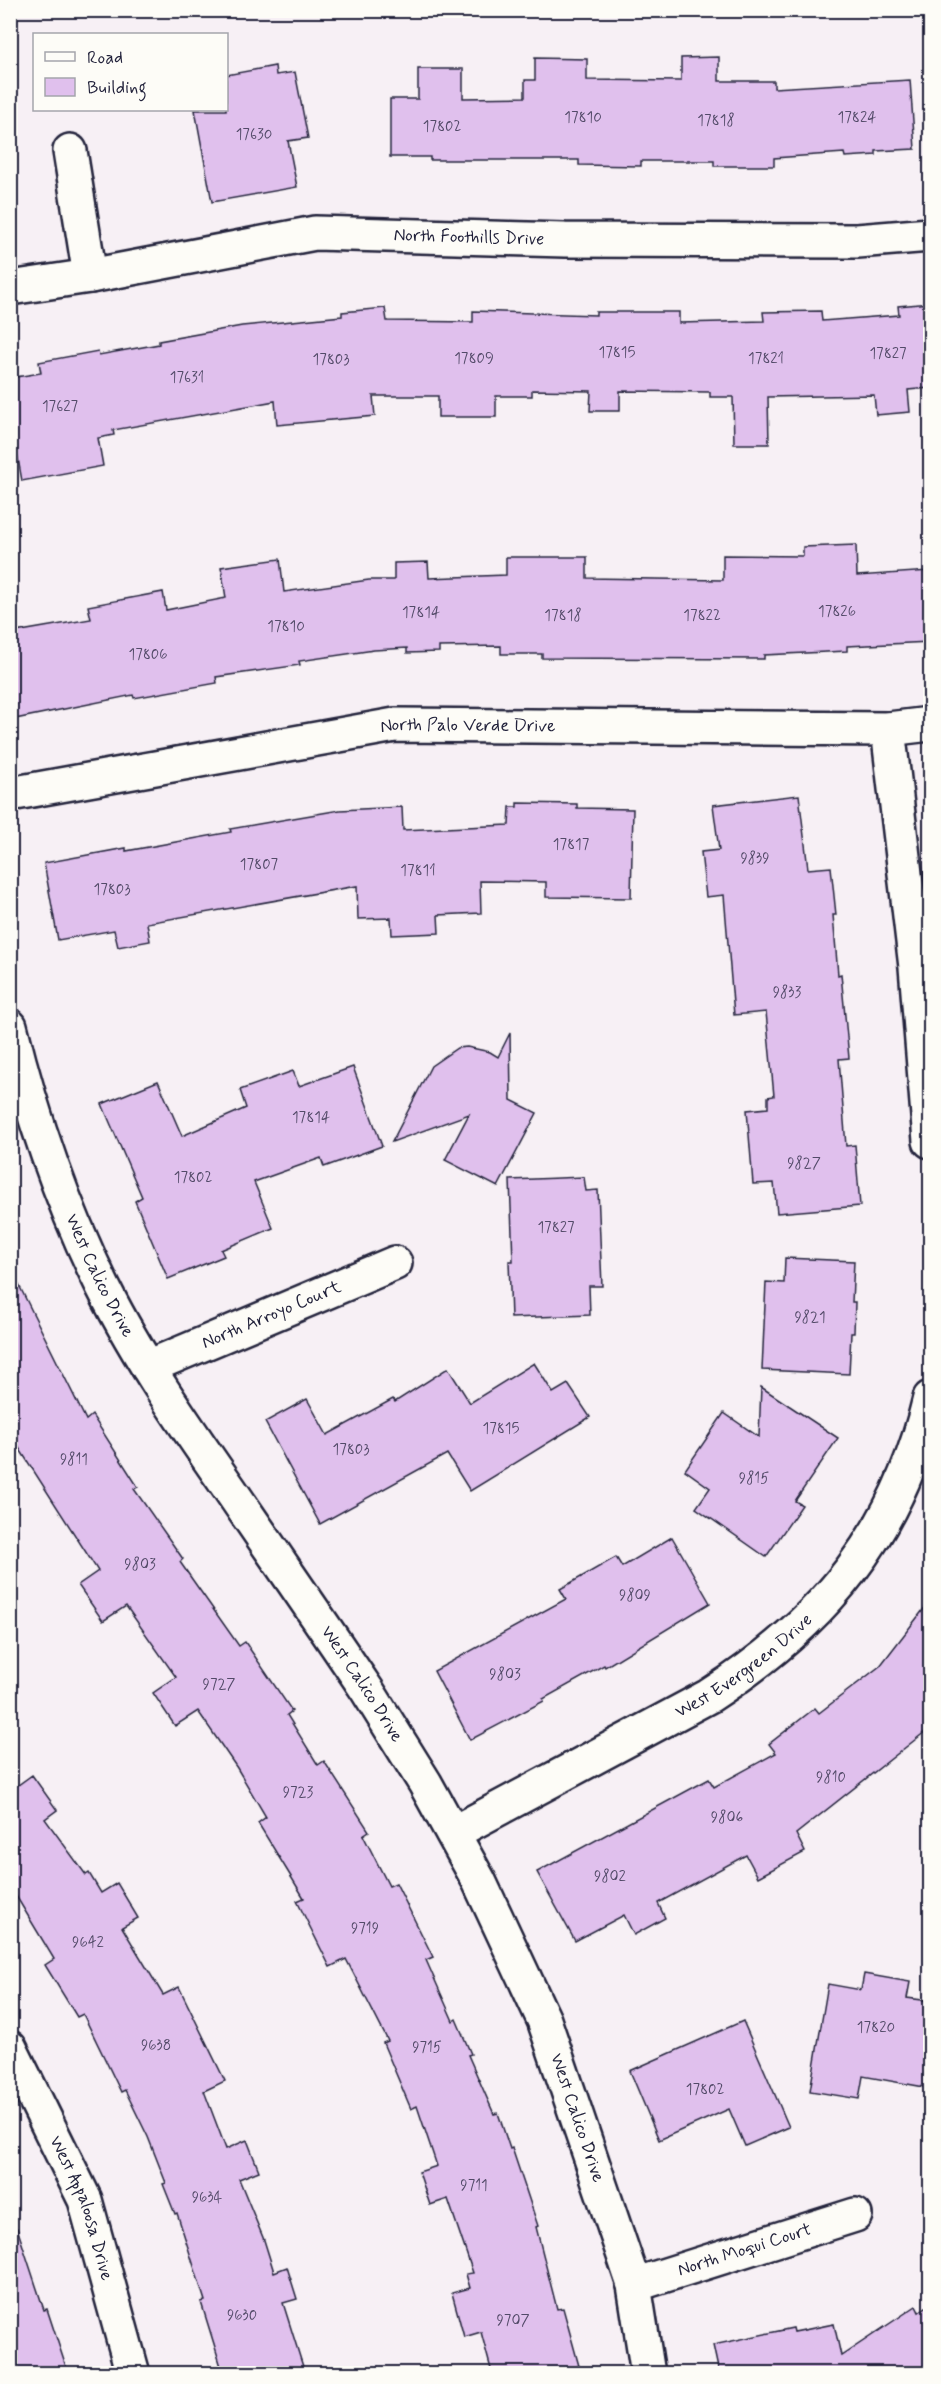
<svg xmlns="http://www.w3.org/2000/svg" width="941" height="2384" font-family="Mynerve,sans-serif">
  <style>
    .building { fill: #e0c0ed; stroke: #22223b; stroke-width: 1.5 }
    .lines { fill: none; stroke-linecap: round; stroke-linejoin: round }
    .minor-casing { stroke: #22223b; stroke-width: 38 }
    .minor { stroke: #fdfcf7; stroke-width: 33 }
    .labels { text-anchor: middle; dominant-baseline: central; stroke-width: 5; stroke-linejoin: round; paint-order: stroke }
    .number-label { font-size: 15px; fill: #524a68 }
    .street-label { font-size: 18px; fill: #22223b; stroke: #fdfcf7 }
  </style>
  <rect width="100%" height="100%" fill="#f7f0f5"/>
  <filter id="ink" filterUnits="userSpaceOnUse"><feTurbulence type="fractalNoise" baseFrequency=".0167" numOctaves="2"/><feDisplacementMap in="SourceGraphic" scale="12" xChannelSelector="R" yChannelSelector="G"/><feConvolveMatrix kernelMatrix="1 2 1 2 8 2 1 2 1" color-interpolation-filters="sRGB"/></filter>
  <g filter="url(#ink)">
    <g class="building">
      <path d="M719,57V81H774V88L910,80L915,149L876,151V155L845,157L844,153L774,158V166H714V161H641V166L579,165V160H430V157H390V99H418V69H463V98L525,97V80H535V58L587,59V80L681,81V58Z"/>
      <path d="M275,66L276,75L295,72L308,138L288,141L297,187L212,202L195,110H226V75Z"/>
      <path d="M930,303V388L908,390L910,412L876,415L874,395L768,397L769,444H734L733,397H710V392L620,391V411H590L591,391L532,390V396H496V417H438V396H373L375,416L277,425L275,401L113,430L114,435L98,438L103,466L22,481L17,453L10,454V378L41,373L39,362L98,351L99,355L159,344V341L242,326L342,316V312L385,308L387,321L473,322V311L596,315V312H679V323L764,321L763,312L821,311L822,321L899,315L898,306Z"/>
      <path d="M856,545L857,576L930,571V642L847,646V651L764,655V659L542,658V654H501V646L439,647V652L407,653V648L374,650L299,661L300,665L216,677L217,683L134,698L133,695L15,719L10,697V633L91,619L88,606L163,592L166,610L226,598L221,567L280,559L284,592L369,580H394V563L428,562L429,578L506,575V557H587V578L723,580V555L803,556V547Z"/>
      <path d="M799,795L808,869L831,867L836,915H833L838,975L841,974L849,1058L839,1059L846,1146L855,1145L860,1206L777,1213L774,1183L753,1184L747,1110L768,1108V1097L774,1096L766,1012L734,1015L724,895L706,897L701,852L719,850L713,805Z"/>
      <path d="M517,803L577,804V808L633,809L631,898L546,897V882L480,881L481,913L438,915L439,933L392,935L391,918L358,919L357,886L147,923L150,941L118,947L114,930L58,940L44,863L126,848V851L231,832L230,829L340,810L402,807L403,830L509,825L510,807H517Z"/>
      <path d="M510,1033L511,1100L537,1113L498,1187L445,1160L469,1114L392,1142L431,1066L457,1048L467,1047L490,1052L498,1057Z"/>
      <path d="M353,1067L382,1146L324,1167L321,1158L254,1182L273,1228L221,1250L224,1256L168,1279L135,1201L142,1197L102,1104L158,1081L182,1136L246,1108L240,1090L293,1071L299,1086Z"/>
      <path d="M584,1177L586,1191L598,1190L602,1286H589L590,1315L511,1318L509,1261H513L510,1180Z"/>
      <path d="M785,1258L854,1261L852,1302H855L854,1333H851L849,1374L762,1370L766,1282L784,1283Z"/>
      <path d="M10,1267L86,1420L92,1415L138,1487L134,1489L183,1559L180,1562L239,1646L245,1642L292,1711L287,1715L318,1765L324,1761L369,1831L363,1835L389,1886L396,1883L433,1957L426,1960L453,2021L456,2019L471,2054L468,2055L494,2114L498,2113L510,2149L512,2148L538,2226L536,2227L557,2309L563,2308L579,2366L550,2373H492L481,2332L464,2337L452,2293L470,2288L466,2274L473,2273L448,2199L430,2205L419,2172L437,2166L417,2106L411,2109L383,2043L388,2041L346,1959L330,1967L297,1901L304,1898L258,1823L266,1817L237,1768L198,1711L175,1726L153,1693L176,1677L126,1606L103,1621L78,1585L98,1571L10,1434Z"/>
      <path d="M534,1363L553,1393L568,1384L590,1417L470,1491L447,1454L320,1524L265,1422L307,1399L327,1435L393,1399L395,1402L448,1368L470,1403Z"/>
      <path d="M761,1387L838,1438L795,1501L802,1505L766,1557L696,1508L710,1488L685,1470L724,1413L759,1437Z"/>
      <path d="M672,1537L710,1603L605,1667L604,1665L543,1699L544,1701L470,1740L434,1671L566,1599L560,1589L616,1557L622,1567Z"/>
      <path d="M930,1601V1728L796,1834L805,1852L758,1877L746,1855L658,1903L665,1918L634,1935L624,1915L575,1941L537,1872L709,1779L714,1787L776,1753L769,1744L815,1708L819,1713L880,1666Z"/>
      <path d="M32,1775L57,1810L45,1819L86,1875L89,1873L101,1893L117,1883L138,1918L122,1927L163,1995L179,1987L225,2081L204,2091L226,2149L247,2140L259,2171L239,2179L264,2240L274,2272L287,2267L297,2299L283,2303L305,2373H223L201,2302L205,2301L177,2213L175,2214L163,2184L166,2183L148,2137L125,2090L121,2092L83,2014L77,2017L45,1965L54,1959L10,1886V1791Z"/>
      <path d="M864,1974L910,1982L907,1998L930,2001V2088L863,2076L859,2099L810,2091L828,1984L861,1990Z"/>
      <path d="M743,2021L789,2127L745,2146L729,2109L659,2140L630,2071Z"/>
      <path d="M17,2228L44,2310L47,2309L68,2373H10V2229Z"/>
      <path d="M930,2304V2373H719L713,2345L793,2328L794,2332L834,2324L841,2356L916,2306L919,2312Z"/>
    </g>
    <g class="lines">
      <defs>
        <g id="minor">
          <path d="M70,151L90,276"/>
          <path id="s1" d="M10,288L90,276L315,233L565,240L857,241L930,235"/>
          <path d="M888,729L916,967L930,1141"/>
          <path id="s2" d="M10,794L395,725L888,729L930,724"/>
          <path id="s3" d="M10,1026C32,1116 62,1204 103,1287C139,1359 185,1425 231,1491C276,1557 322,1623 367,1690L425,1783L479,1881L544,2020L634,2285L648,2374"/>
          <path id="s4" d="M148,1367L395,1263"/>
          <path id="s5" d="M453,1833L709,1696C824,1622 898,1534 930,1398"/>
          <path id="s6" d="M10,2048L85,2200L133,2374"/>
          <path id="s7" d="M634,2285L855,2215"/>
        </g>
      </defs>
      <use href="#minor" class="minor-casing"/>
      <use href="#minor" class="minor"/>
    </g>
  </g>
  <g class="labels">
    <g class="number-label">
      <text x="583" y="118">17810</text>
      <text x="857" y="118">17824</text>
      <text x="716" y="121">17818</text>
      <text x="442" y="127">17802</text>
      <text x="254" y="135">17630</text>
      <text x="617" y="353">17815</text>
      <text x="888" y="354">17827</text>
      <text x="474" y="359">17809</text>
      <text x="766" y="359">17821</text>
      <text x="331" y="360">17803</text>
      <text x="187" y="378">17631</text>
      <text x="60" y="407">17627</text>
      <text x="837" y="612">17826</text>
      <text x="421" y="613">17814</text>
      <text x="563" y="616">17818</text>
      <text x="702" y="616">17822</text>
      <text x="286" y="627">17810</text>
      <text x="148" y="655">17806</text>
      <text x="571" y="845">17817</text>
      <text x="755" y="859">9839</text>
      <text x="259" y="865">17807</text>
      <text x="418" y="871">17811</text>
      <text x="112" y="890">17803</text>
      <text x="787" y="993">9833</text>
      <text x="311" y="1118">17814</text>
      <text x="804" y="1164">9827</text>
      <text x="193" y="1178">17802</text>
      <text x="556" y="1228">17827</text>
      <text x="810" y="1318">9821</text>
      <text x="501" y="1429">17815</text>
      <text x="351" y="1450">17803</text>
      <text x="74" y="1460">9811</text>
      <text x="754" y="1479">9815</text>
      <text x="140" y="1565">9803</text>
      <text x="635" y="1596">9809</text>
      <text x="505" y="1675">9803</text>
      <text x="219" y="1685">9727</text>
      <text x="831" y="1778">9810</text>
      <text x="298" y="1793">9723</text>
      <text x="727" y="1818">9806</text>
      <text x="610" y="1877">9802</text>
      <text x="365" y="1929">9719</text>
      <text x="88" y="1943">9642</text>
      <text x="876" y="2028">17820</text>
      <text x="156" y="2046">9638</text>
      <text x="427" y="2048">9715</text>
      <text x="705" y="2090">17802</text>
      <text x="474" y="2186">9711</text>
      <text x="207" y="2198">9634</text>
      <text x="242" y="2316">9630</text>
      <text x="513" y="2321">9707</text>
    </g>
    <g class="street-label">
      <text stroke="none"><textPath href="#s1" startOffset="464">North Foothills Drive</textPath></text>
      <text stroke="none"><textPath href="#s2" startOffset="464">North Palo Verde Drive</textPath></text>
      <text stroke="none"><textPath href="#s3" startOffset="266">West Calico Drive</textPath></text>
      <text stroke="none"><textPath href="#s4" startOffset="134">North Arroyo Court</textPath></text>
      <text stroke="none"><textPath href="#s5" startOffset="336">West Evergreen Drive</textPath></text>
      <text stroke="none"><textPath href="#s3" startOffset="752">West Calico Drive</textPath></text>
      <text stroke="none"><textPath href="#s3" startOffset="1238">West Calico Drive</textPath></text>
      <text stroke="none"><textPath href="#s6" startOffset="176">West Appaloosa Drive</textPath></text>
      <text stroke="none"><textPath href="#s7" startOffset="116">North Moqui Court</textPath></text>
    </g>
  </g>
  <rect width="941" height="2384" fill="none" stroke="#fdfcf7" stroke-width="36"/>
  <rect x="18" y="18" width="905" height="2348" fill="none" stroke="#22223b" stroke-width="2" filter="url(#ink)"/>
  <rect x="33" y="33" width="195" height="78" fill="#fdfcf7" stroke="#a5a5ac" stroke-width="1.5"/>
  <rect x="45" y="52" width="30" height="9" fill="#fdfcf7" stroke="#a5a5ac" stroke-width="1.5"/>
  <text x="87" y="63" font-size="18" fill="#22223b">Road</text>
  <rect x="45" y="78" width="30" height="18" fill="#e0c0ed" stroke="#a5a5ac" stroke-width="1.5"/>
  <text x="87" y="93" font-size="18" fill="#22223b">Building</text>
</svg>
